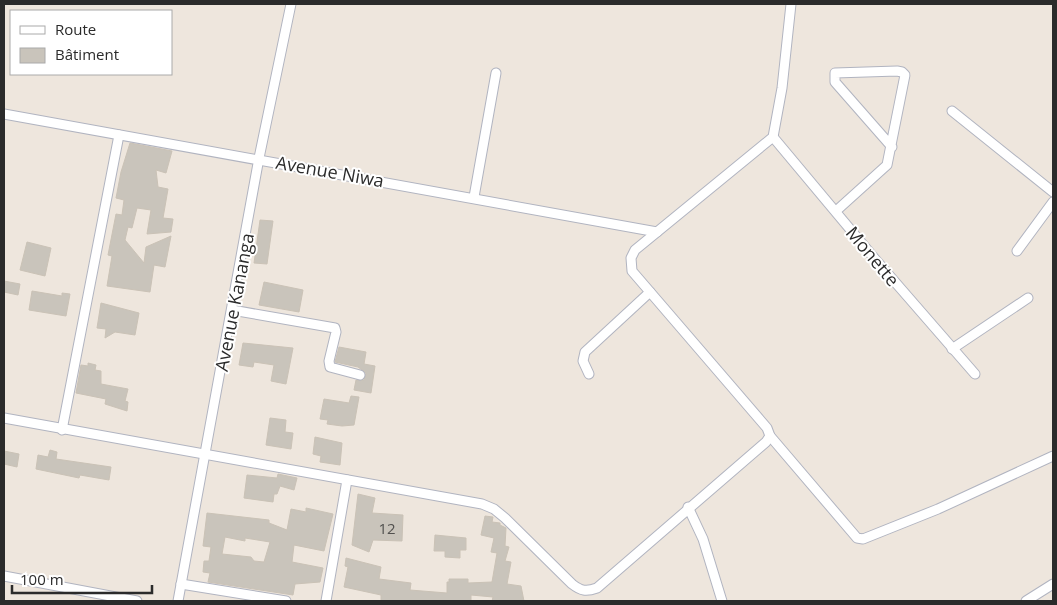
<svg xmlns="http://www.w3.org/2000/svg" width="1057" height="605" font-family="'Open Sans',sans-serif">
  <style>
    .building { fill: #c9c4bb; stroke: #cac2b6; fill-rule: evenodd }
    .lines { fill: none; stroke-linecap: round; stroke-linejoin: round }
    .minor-casing { stroke: #b1b4c0; stroke-width: 11 }
    .minor { stroke: #fff; stroke-width: 9 }
    .labels { text-anchor: middle; dominant-baseline: central; stroke-width: 4; stroke-linejoin: round; paint-order: stroke }
    .number-label { font-size: 15px; fill: #52514f }
    .street-label { font-size: 18px; fill: #2b2b2b; stroke: #fff }
  </style>
  <rect width="100%" height="100%" fill="#eee6dd"/>
  <g class="building">
    <path d="M130,143L172,151L166,173L156,170L158,187L168,189L163,218L173,219L171,232L147,234L151,210L137,208L132,228L128,227L125,240L144,263L146,247L171,236L165,267L154,265L150,292L107,286L112,256L108,255L116,214L122,215L124,200L116,198L121,172Z"/>
    <path d="M260,220L273,221L267,264L254,263Z"/>
    <path d="M27,242L51,248L45,276L20,270Z"/>
    <path d="M4,281L20,284L18,295L4,292Z"/>
    <path d="M264,282L303,290L299,312L259,305Z"/>
    <path d="M32,291L62,296V293L70,294L66,316L29,310Z"/>
    <path d="M101,303L139,313L135,335L115,332L105,338L106,329L97,328Z"/>
    <path d="M243,343L293,348L286,384L271,381L274,365L254,362L253,367L239,365Z"/>
    <path d="M339,347L366,352L364,364L375,366L371,393L354,390L356,380H364L366,373L358,367L335,362Z"/>
    <path d="M88,363L96,365L95,370L101,371V384L128,389L125,401L128,402L127,411L105,404L106,399L76,393L81,365L88,366Z"/>
    <path d="M351,396L359,397L354,425L342,426L327,424L328,420L320,419L324,399L349,403Z"/>
    <path d="M270,418L286,420L285,432L293,433L291,449L266,445Z"/>
    <path d="M315,437L342,443L340,465L320,462L321,456L313,454Z"/>
    <path d="M50,450L57,452L56,459L111,467L109,480L80,475L79,478L36,469L38,455L48,457Z"/>
    <path d="M4,451L19,454L17,467L4,464Z"/>
    <path d="M278,474L297,478L294,490L280,486L277,494H274L273,502L244,498L247,475L277,478Z"/>
    <path d="M358,494L375,498L372,513L403,515L402,541L373,540L369,552L352,545Z"/>
    <path d="M306,508L333,514L324,551L294,545L292,562L323,568L320,582L295,584L293,595L208,582L210,573L203,572L204,561H209L211,547L203,546L207,513L269,520V523L287,530L291,509L306,512ZM225,537L245,541V538L270,542L264,562L254,561L251,557L222,554Z"/>
    <path d="M485,516L493,517L492,522L500,523V525L506,528L505,546L509,547L505,561L511,562L507,584L521,586L524,601H492L493,597L471,595V601H381V595L344,587L348,567L345,566L346,558L381,567L379,579L411,583L410,590L447,593V582H449V579H468V583L492,582L497,553L491,552L494,538L481,535Z"/>
    <path d="M435,535L466,538V550H460V558L445,557V551H434Z"/>
  </g>
  <g class="lines">
    <defs>
      <g id="minor">
        <path d="M791,4L782,88L773,137L635,250L631,258L632,271L767,428L770,436L857,538L863,539L938,509L1053,456"/>
        <path d="M952,111L1053,192"/>
        <path d="M4,114L657,232"/>
        <path d="M773,137L875,259L975,374"/>
        <path d="M474,197L496,73"/>
        <path d="M836,211L887,165L905,75L902,72L897,71L835,73V82L892,147"/>
        <path d="M1017,251L1053,202"/>
        <path d="M232,310L335,328L336,332L329,361L330,367L360,375"/>
        <path d="M952,349L1028,298"/>
        <path d="M589,374L583,361L585,352L650,292"/>
        <path d="M4,418L482,504L494,509L505,518L572,584C581,591 586,592 597,588L766,442L770,436"/>
        <path d="M62,430L119,135"/>
        <path d="M688,507L703,539L722,601"/>
        <path d="M4,576L137,601"/>
        <path d="M181,584L286,601"/>
        <path d="M178,601L259,158L291,4"/>
        <path d="M326,601L347,480"/>
        <path d="M1026,601L1053,584"/>
      </g>
    </defs>
    <use href="#minor" class="minor-casing"/>
    <use href="#minor" class="minor"/>
  </g>
  <g class="labels">
    <g class="number-label">
      <text x="387" y="528">12</text>
    </g>
    <g class="street-label">
      <text transform="translate(330 171) rotate(10)">Avenue Niwa</text>
      <text transform="translate(873 256) rotate(50)">Monette</text>
      <text transform="translate(234 302) rotate(-79)">Avenue Kananga</text>
    </g>
  </g>
  <rect width="1057" height="605" fill="none" stroke="#2b2b2b" stroke-width="10"/>
  <rect x="10" y="10" width="162" height="65" fill="#ffffff" stroke="#aaaaaa"/>
  <rect x="20" y="26" width="25" height="8" fill="#ffffff" stroke="#aaaaaa"/>
  <text x="55" y="35" font-size="15" fill="#2b2b2b">Route</text>
  <rect x="20" y="48" width="25" height="15" fill="#c9c4bb" stroke="#aaaaaa"/>
  <text x="55" y="60" font-size="15" fill="#2b2b2b">Bâtiment</text>
  <path d="M12 585v8h140v-8" fill="none" stroke="#2b2b2b" stroke-width="2.5"/>
  <text x="20" y="585" font-size="15" fill="#2b2b2b" stroke="#ffffff" stroke-width="4" paint-order="stroke">100 m</text>
</svg>
